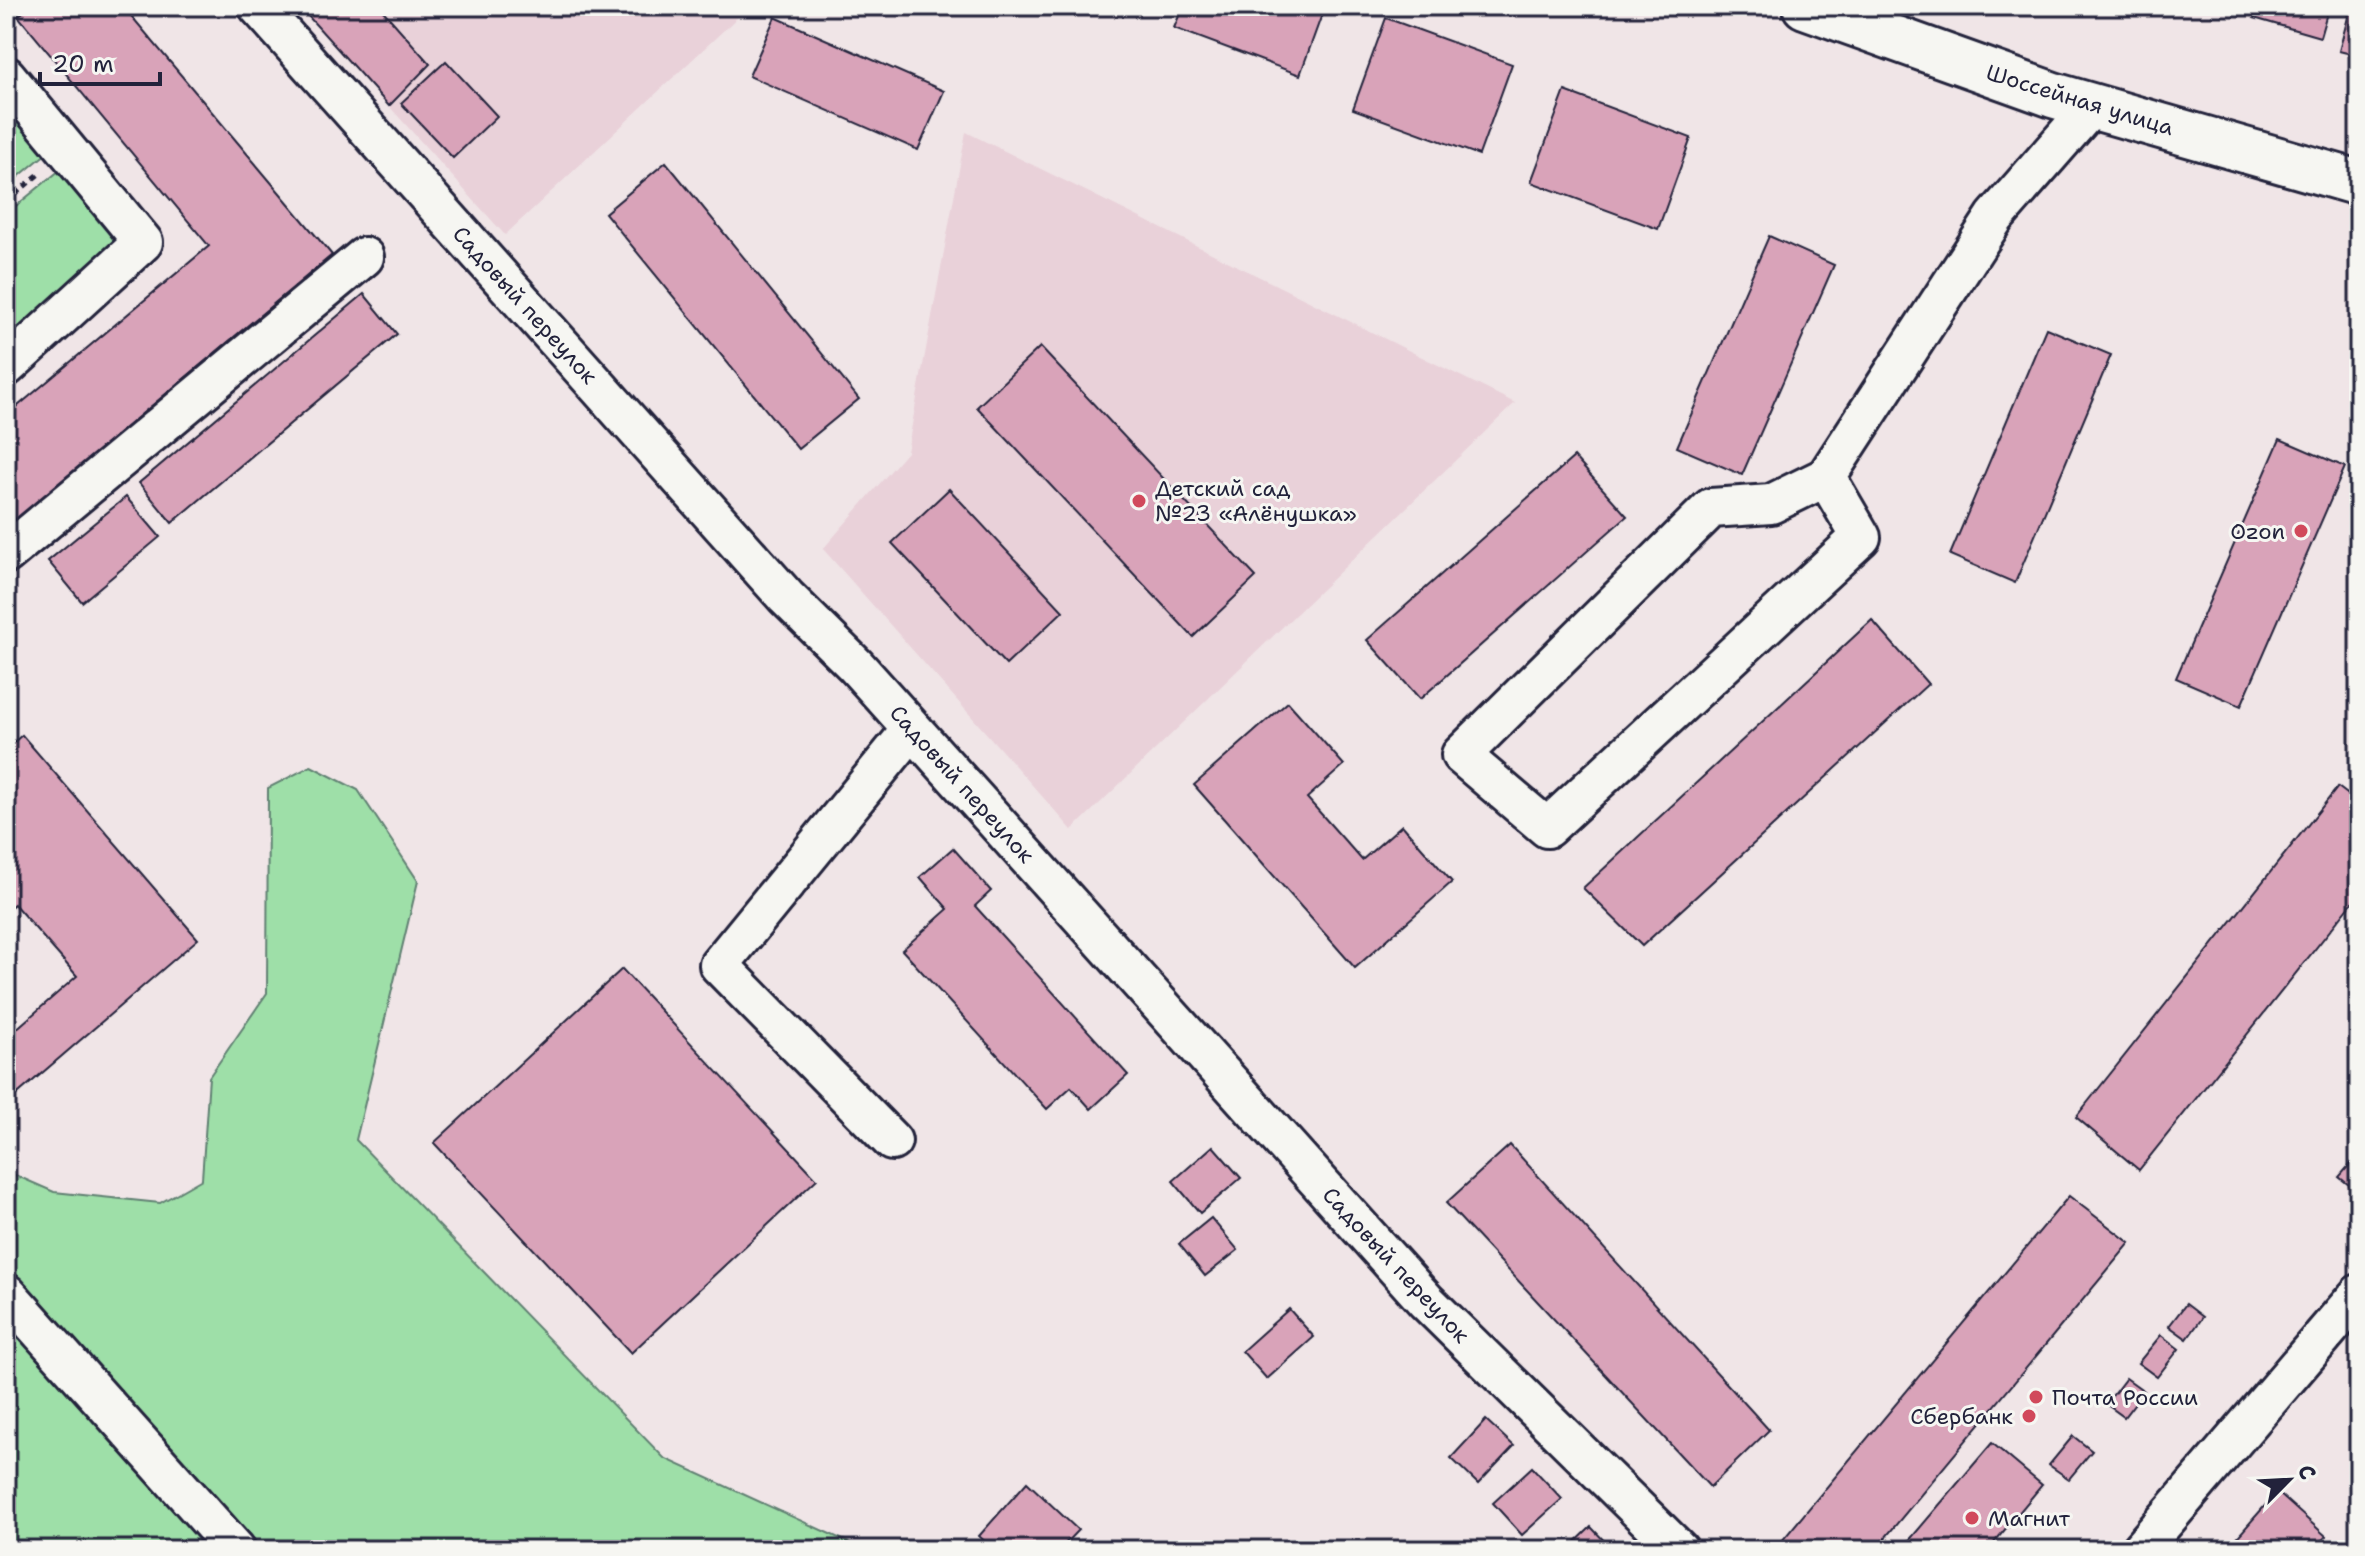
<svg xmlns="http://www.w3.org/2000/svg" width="2365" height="1556" font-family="'Shantell Sans',sans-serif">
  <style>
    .built { fill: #e9d1d9 }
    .green { fill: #9edfa8; stroke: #608072; stroke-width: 2 }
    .building { fill: #d9a3b9; stroke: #22223b; stroke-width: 2 }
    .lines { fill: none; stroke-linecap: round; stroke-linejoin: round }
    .minor-casing { stroke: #22223b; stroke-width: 44 }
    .major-casing { stroke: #22223b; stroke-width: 50 }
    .path { stroke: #22223b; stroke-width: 5; stroke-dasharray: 6 6; stroke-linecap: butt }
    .minor { stroke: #f6f6f2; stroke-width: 38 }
    .major { stroke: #f6f6f2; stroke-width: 44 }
    .poi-dot { fill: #d1495b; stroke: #f6f6f2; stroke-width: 3 }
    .labels { text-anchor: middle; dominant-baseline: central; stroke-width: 6; stroke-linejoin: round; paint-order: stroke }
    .street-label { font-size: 22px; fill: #22223b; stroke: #f6f6f2 }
    .poi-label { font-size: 22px; fill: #22223b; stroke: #f6f6f2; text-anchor: start }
  </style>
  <rect width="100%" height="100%" fill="#f0e5e7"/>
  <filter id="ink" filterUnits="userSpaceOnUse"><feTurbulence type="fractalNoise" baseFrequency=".0125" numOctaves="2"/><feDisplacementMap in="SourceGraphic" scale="16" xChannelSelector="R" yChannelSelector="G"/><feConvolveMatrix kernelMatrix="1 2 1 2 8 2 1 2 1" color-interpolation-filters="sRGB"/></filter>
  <g filter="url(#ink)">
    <g class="built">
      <path d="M299,6H744L740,15L505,235Z"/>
      <path d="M966,132L1515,403L1072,830L823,549L907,452Z"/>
    </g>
    <g class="green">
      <path d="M6,94L53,148L6,187Z"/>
      <path d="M65,166L115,236L113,249L18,340L6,326V214Z"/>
      <path d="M311,766L358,790L418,881L356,1140L664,1458L865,1550H10L6,1546V1171L54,1192L160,1203L202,1179L209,1077L267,993L268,788Z"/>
    </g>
    <g class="building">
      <path d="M31,6H123L332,255L6,528V416L209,246L18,16Z"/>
      <path d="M299,6H379L430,64L389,106Z"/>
      <path d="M1183,6H1325L1300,75L1174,28Z"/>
      <path d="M2258,6H2329L2320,37L2254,18Z"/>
      <path d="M2351,6H2359V56L2339,51Z"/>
      <path d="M775,17L944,91L918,150L749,76Z"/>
      <path d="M1386,18L1512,64L1479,155L1353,109Z"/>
      <path d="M446,61L497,116L453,158L401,103Z"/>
      <path d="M1565,91L1691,138L1658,229L1531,182Z"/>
      <path d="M666,162L859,399L798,449L605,213Z"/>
      <path d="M1769,236L1834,265L1742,475L1677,447Z"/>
      <path d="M364,294L397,334L172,523L139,483Z"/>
      <path d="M2046,328L2111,355L2015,583L1950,555Z"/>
      <path d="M1040,347L1256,577L1193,637L977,407Z"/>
      <path d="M2280,439L2345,467L2241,706L2176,678Z"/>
      <path d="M1574,457L1627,516L1420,699L1367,640Z"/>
      <path d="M949,489L1063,611L1006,665L892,543Z"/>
      <path d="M126,497L160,537L82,602L48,561Z"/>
      <path d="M1872,620L1928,684L1642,946L1583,888Z"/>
      <path d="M1288,702L1344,765L1307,798L1362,860L1402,825L1452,882L1355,968L1194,785Z"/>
      <path d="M22,735L198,939L6,1104V1038L77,976L14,904L6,911V749Z"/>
      <path d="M2338,787L2359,803V894L2139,1170L2076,1117Z"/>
      <path d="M953,848L991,891L975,906L1128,1075L1091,1109L1071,1087L1047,1109L902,950L948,909L920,877Z"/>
      <path d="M622,969L817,1179L631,1353L434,1143Z"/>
      <path d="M1510,1145L1769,1430L1710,1487L1446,1203Z"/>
      <path d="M1213,1146L1241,1178L1200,1213L1173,1181Z"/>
      <path d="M2359,1154V1193L2339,1177Z"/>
      <path d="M2069,1196L2130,1243L1875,1550H1791L1781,1542Z"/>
      <path d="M1211,1218L1238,1250L1205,1276L1179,1244Z"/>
      <path d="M2186,1304L2203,1317L2187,1339L2169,1326Z"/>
      <path d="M1289,1309L1314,1337L1267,1379L1242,1351Z"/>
      <path d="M2161,1335L2179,1349L2157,1377L2138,1363Z"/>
      <path d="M2126,1378L2144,1391L2124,1417L2106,1404Z"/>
      <path d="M1486,1420L1514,1446L1478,1484L1451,1458Z"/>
      <path d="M2073,1436L2092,1451L2069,1479L2049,1465Z"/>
      <path d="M1992,1443L2042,1485L1988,1550H1901Z"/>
      <path d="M1532,1467L1562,1499L1522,1535L1493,1503Z"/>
      <path d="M1027,1482L1078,1530L1059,1550H994L979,1536Z"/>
      <path d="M2277,1492L2326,1536L2314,1550H2226Z"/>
      <path d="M1591,1527L1613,1550H1567Z"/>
    </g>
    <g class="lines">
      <defs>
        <g id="minor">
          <path d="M258,6L786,597L856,666L1426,1301L1679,1550"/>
          <path d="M6,76L143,242L6,367"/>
          <path d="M1826,477L1771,504L1711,508L1461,755L1547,828L1861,537L1826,477L1995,217L2092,106"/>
          <path d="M6,554L364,257"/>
          <path d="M892,1141L719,965L912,729"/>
          <path d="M6,1293L236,1550"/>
          <path d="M2140,1550L2359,1294"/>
        </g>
        <path id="major" d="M1805,6L2053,95L2359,183"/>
      </defs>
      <use href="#minor" class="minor-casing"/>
      <use href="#major" class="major-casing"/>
      <path class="path" d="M6,202L39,174"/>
      <use href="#minor" class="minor"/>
      <use href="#major" class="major"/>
    </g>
  </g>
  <g class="poi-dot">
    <circle cx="1139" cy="501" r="8"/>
    <circle cx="2301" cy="531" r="8"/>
    <circle cx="2036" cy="1397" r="8"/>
    <circle cx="2029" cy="1416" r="8"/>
    <circle cx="1972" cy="1518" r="8"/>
  </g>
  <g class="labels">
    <g class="street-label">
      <text transform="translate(2080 100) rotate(17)">Шоссейная улица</text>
      <text transform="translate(525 305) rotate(48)">Садовый переулок</text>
      <text transform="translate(962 784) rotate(48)">Садовый переулок</text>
      <text transform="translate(1396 1265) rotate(47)">Садовый переулок</text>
    </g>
    <g class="poi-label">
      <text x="1155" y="488">Детский сад<tspan x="1155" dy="25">№23 «Алёнушка»</tspan></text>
      <text x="2285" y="531" text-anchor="end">Ozon</text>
      <text x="2052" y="1397">Почта России</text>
      <text x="2013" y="1416" text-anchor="end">Сбербанк</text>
      <text x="1988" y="1518">Магнит</text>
    </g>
  </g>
  <rect width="2365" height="1556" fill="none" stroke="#f6f6f2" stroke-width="32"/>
  <rect x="16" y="16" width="2333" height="1524" fill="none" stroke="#22223b" stroke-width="3" filter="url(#ink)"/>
  <g transform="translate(2289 1480) rotate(66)" stroke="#f6f6f2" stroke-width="6" paint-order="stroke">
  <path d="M0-6L14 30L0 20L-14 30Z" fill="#22223b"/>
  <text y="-12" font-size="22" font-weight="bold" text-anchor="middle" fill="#22223b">С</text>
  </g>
  <path d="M40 72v12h120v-12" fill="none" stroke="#22223b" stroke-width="4"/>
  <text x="52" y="72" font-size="24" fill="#22223b" stroke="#f6f6f2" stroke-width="6" paint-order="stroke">20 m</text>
</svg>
